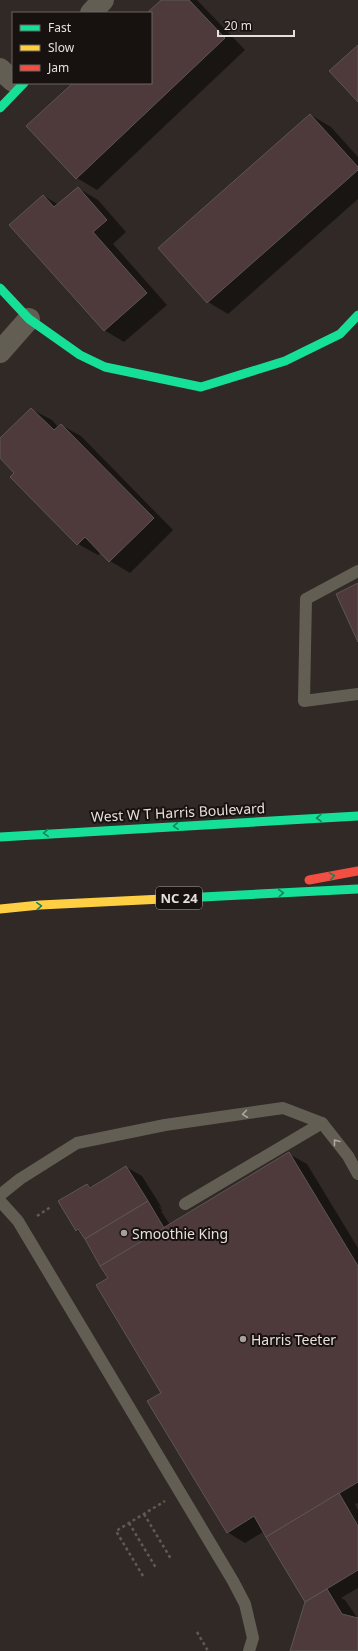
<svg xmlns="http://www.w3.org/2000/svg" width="358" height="1651" font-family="'Noto Sans',sans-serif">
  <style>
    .shadow { fill: #0007 }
    .building { fill: #4e3a3a; stroke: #5c5654 }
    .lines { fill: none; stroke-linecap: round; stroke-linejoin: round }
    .path { stroke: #605a52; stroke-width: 2.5; stroke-dasharray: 3 3; stroke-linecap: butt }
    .lane { stroke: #635e53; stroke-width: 12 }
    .street { stroke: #635e53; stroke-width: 22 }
    .fast { stroke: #16e098; stroke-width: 9 }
    .slow { stroke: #ffcf43; stroke-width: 9 }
    .jam { stroke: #f24e42; stroke-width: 9 }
    .oneway { stroke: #16835a }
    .oneway2 { stroke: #aca59e }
    .poi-dot { fill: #a79f9b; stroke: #17120f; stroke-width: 1.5 }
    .labels { text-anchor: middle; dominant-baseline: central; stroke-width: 4; stroke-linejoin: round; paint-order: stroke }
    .shield { fill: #17120f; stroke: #a9a29e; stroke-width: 1 }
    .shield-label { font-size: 13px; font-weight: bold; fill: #e7dfdb }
    .street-label { font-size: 14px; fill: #e7dfdb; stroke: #17120f }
    .poi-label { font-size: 14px; fill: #e7dfdb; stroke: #17120f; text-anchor: start }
  </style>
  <rect width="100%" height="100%" fill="#302925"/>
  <g class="shadow">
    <path d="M162,0H197L245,50L97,190L77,178L28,126L74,83H151V13H148Z"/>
    <path d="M311,115L331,127L358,157V199L228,314L208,302Z"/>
    <path d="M78,188L98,200L126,232L113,244L167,305L124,342L104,330L44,196L59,205Z"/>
    <path d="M31,409L52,420L58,427L61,425L81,436L173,530L130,573L110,561L101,552L98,555L78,544L0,457V440Z"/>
    <path d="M289,1154L307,1164L358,1248V1503L355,1504L358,1510V1588L341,1598L345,1600L358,1619V1651H291L306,1601L263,1532L245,1543L227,1532L109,1278L82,1233L76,1230L87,1185L92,1187L126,1167L142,1176L162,1208L158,1206L163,1211H161L170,1225Z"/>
  </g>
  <g class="building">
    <path d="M161,0H189L225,38L76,179L26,126L73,83H151V13H147Z"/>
    <path d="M358,45V102L329,71Z"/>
    <path d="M310,114L358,167V170L207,303L158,248Z"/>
    <path d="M78,187L107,220L93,232L147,293L104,331L9,225L43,195L54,207Z"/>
    <path d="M31,408L54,430L61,424L154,518L109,562L85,537L77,545L10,477L14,473L0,458V438Z"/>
    <path d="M358,583V642L336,594Z"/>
    <path d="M289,1152L358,1266V1482L266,1537L254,1516L227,1533L147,1401L161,1393L96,1285L108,1278L100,1266Z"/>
    <path d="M126,1166L148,1201L85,1239L78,1229L76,1231L58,1201L87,1184L90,1188Z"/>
    <path d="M148,1201L164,1228L100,1266L85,1239Z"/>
    <path d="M339,1493L358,1526V1570L305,1602L266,1537Z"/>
    <path d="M327,1589L342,1614L358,1618V1651H290L305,1602Z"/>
  </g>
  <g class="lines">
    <g class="path">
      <path d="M37,1216L52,1206"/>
      <path d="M144,1514L171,1559"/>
      <path d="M129,1523L156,1568"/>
      <path d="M143,1576L116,1531L165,1501"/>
      <path d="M197,1632L208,1651"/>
    </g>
    <g class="lane">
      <path d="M358,571L306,599L304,701L358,694"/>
      <path d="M0,1195L20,1179L77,1143L165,1125L283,1108L322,1123L348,1156L358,1174"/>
      <path d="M0,1201L18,1221L233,1581L245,1604L253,1638L249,1651"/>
      <path d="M185,1204L322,1123"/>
    </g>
    <g class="street">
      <path d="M91,13L103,0"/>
      <path d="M0,69L13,81"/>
      <path d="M0,352L29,319"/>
    </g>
    <g class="fast">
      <path d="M0,108L24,83"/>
      <path d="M0,288L29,319L80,355L105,367L201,387L285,361L340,334L358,315"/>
      <path d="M0,837L358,816"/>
      <path d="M183,898L358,889"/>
    </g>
    <path class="slow" d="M0,909L40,905L183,898"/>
    <path class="jam" d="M309,880L358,871"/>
  </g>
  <defs><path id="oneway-chevron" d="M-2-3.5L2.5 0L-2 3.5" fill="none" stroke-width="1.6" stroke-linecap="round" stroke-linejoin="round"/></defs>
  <g class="oneway">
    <use href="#oneway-chevron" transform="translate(319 818) rotate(177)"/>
    <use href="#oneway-chevron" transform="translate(176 826) rotate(177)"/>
    <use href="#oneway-chevron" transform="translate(46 833) rotate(176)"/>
    <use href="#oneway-chevron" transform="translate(332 876) rotate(-10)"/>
    <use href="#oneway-chevron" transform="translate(281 893) rotate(-3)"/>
    <use href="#oneway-chevron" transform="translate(39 906) rotate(-4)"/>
  </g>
  <g class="oneway2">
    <use href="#oneway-chevron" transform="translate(245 1114) rotate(172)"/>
    <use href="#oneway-chevron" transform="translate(336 1142) rotate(-128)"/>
  </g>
  <g class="poi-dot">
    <circle cx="124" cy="1233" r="4"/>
    <circle cx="243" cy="1339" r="4"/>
  </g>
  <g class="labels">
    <rect class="shield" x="156" y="887" width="46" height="22" rx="3"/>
    <g class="shield-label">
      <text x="179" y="898">NC 24</text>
    </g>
    <g class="street-label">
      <text transform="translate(178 812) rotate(-3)">West W T Harris Boulevard</text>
    </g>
    <g class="poi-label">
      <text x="132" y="1233">Smoothie King</text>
      <text x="251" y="1339">Harris Teeter</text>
    </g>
  </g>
  <rect x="12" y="12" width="140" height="72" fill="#17120f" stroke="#6a6461"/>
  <rect x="20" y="25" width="20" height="6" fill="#16e098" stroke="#6a6461"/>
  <text x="48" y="32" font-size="12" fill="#e7dfdb">Fast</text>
  <rect x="20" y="45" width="20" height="6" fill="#ffcf43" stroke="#6a6461"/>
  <text x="48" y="52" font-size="12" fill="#e7dfdb">Slow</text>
  <rect x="20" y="65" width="20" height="6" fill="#f24e42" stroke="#6a6461"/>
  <text x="48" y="72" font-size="12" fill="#e7dfdb">Jam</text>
  <path d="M218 30v6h76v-6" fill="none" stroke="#e7dfdb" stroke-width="2"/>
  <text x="224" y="30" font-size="12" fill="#e7dfdb" stroke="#17120f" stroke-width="3" paint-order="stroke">20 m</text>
</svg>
